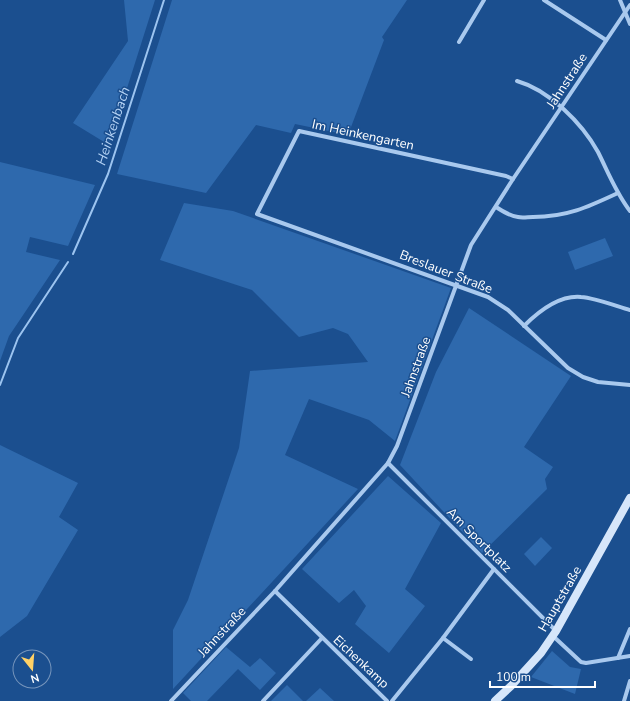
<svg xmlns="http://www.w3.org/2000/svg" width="630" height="701" font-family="'Nunito Sans',sans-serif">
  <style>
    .green { fill: #2e69ad }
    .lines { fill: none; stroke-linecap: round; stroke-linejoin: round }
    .stream { stroke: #9cc4f0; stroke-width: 2 }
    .street { stroke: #a9c9ee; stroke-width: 4 }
    .secondary { stroke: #d6e6fa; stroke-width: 8 }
    .labels { text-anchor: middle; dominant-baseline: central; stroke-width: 3; stroke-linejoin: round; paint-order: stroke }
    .street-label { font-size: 13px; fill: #fff; stroke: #1b4f8f }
    .water-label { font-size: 14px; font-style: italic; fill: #b5d3f5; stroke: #1b4f8f }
  </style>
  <rect width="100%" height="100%" fill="#1b4f8f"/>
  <g class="green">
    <path d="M124,0H155L109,145L73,123L128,41Z"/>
    <path d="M172,0H407L382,37L384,40L348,135L295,124L291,133L256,125L206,193L117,174Z"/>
    <path d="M0,162L95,185L68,246L30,237L26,252L60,260L9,336L0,361Z"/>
    <path d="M184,203L233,211L451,288L395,441L369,420L309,399L285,455L358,489L173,689V630L188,600L239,448L250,371L368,362L348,334L333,328L299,337L252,290L160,260Z"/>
    <path d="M605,238L613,256L575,270L568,252Z"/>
    <path d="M469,308L571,376L524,447L553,467L545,479L547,489L482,553L400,465L436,372Z"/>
    <path d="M0,445L78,483L59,517L78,530L27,616L0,637Z"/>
    <path d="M388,476L441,523L405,589L425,606L389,653L355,624L366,606L354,590L339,603L302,569Z"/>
    <path d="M541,537L552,548L535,566L524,554Z"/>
    <path d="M226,647L250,667L260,658L276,673L260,690L238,669L207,701H191L183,693Z"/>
    <path d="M552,651L570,667L581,669L575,694L531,677Z"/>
    <path d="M287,685L303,701H271Z"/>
    <path d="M320,688L334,701H306Z"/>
  </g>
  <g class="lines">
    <g class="stream">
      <path d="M73,254L108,174L164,0"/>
      <path d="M0,385L18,338L68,262"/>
    </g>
    <g class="street">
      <path d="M544,0L606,40"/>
      <path d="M620,0L630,24"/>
      <path d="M459,42L484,0"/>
      <path d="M517,81C549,90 582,123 598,152C608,172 616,193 630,211"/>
      <path d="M513,179L506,176L299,131L257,214L488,297L508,310L568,368L583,377L598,382L630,385"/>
      <path d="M496,207C502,211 510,216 518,217C522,218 528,217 533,217C567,217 588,207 618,193"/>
      <path d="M524,326C538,312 560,295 581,297C595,298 616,306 630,310"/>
      <path d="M388,463L556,631"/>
      <path d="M275,591L387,701"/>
      <path d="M553,636L581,662L586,663L630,656"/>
      <path d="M443,638L471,659"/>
      <path d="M618,658L630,629"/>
      <path d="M171,701L275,591L388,463L397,446L471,245L513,179L630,5"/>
      <path d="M263,701L322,638"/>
      <path d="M392,701L443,638L494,569"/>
      <path d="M624,701L630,681"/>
    </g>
    <path class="secondary" d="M495,701L511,686L541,653L556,631L630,498"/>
  </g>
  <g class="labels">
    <g class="street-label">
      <text transform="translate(567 81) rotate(-57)">Jahnstraße</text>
      <text transform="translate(363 135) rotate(12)">Im Heinkengarten</text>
      <text transform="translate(446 272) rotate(21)">Breslauer Straße</text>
      <text transform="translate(416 367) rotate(-70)">Jahnstraße</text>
      <text transform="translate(479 540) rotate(45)">Am Sportplatz</text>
      <text transform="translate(560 599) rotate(-60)">Hauptstraße</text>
      <text transform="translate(222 632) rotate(-47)">Jahnstraße</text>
      <text transform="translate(361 662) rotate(43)">Eichenkamp</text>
    </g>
    <g class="water-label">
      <text transform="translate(113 126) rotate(-72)">Heinkenbach</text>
    </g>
  </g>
  <g transform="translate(32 669) rotate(163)"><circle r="19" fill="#1b4f8f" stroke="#7695bc"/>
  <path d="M0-3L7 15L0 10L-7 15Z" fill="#ffd166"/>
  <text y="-6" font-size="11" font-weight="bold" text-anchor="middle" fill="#ffffff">N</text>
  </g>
  <path d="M490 681v6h105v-6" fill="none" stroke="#ffffff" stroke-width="2"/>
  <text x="496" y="681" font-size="12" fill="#ffffff" stroke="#1b4f8f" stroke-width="3" paint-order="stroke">100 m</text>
</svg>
